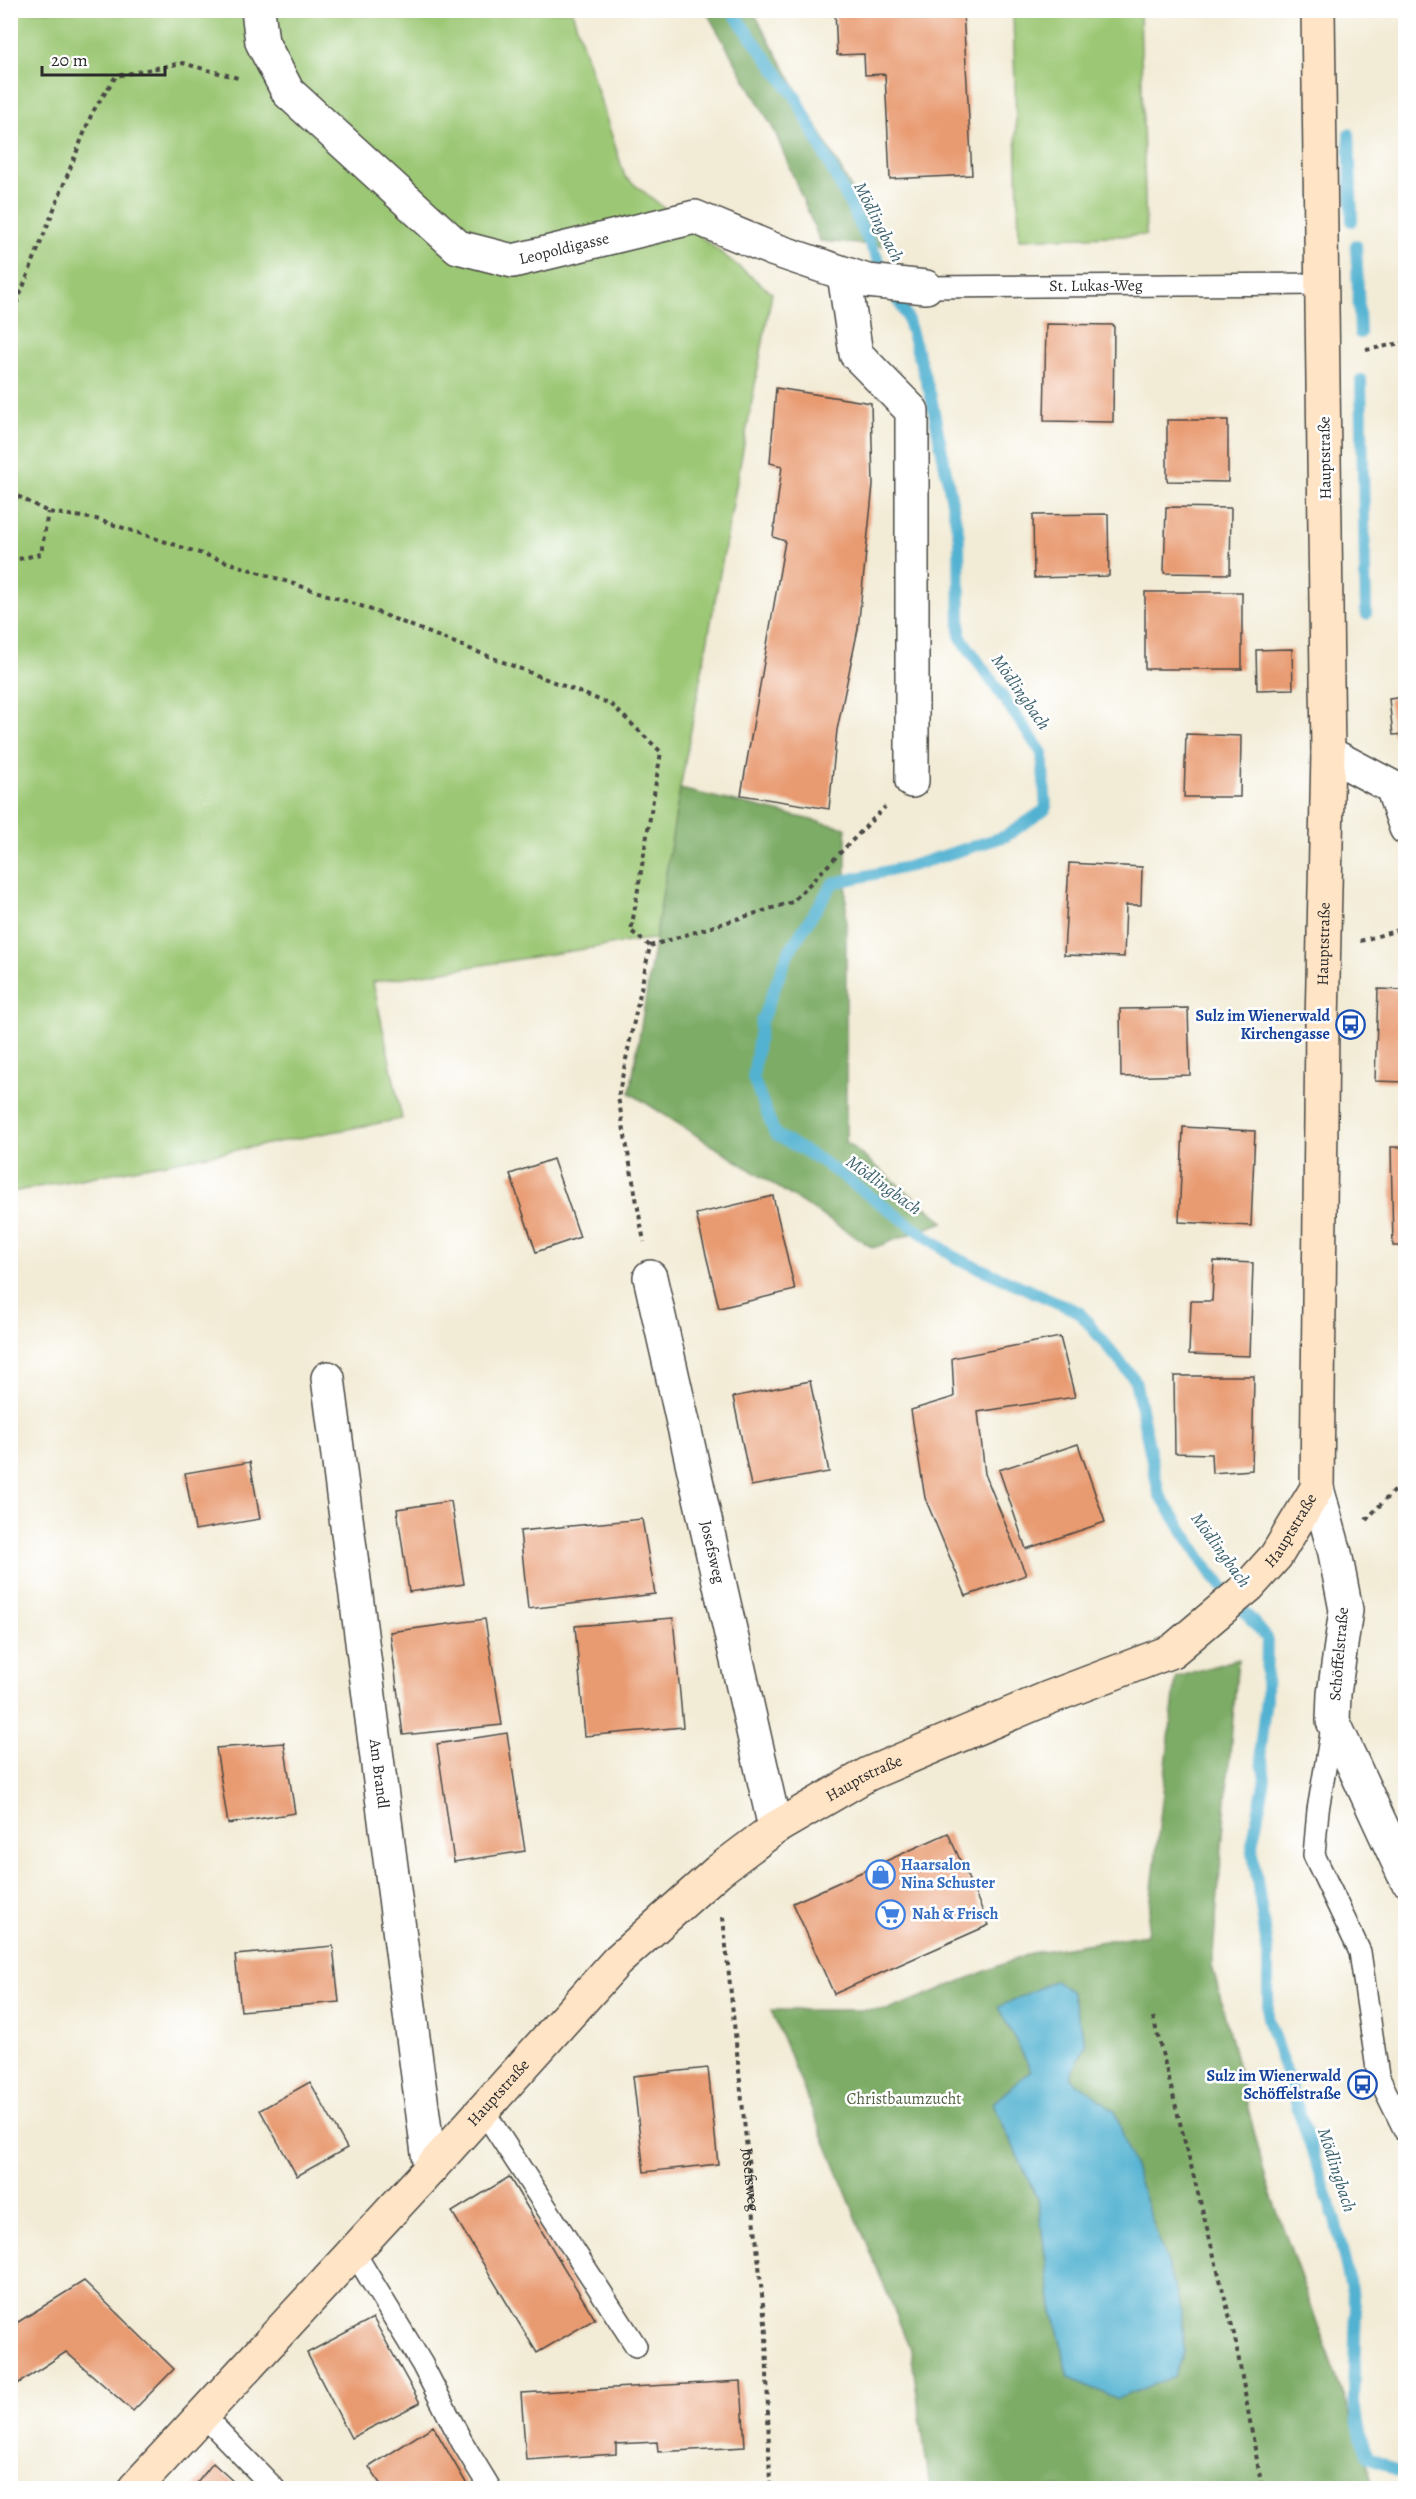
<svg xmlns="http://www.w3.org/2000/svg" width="1416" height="2499" font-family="Alegreya,serif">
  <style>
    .green { fill: #9cc875; stroke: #647a50; stroke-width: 1.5 }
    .forest { fill: #7dac66; stroke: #546c48; stroke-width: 1.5; fill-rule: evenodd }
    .water { fill: #52b2d1; stroke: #3e6e7e; stroke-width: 1.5 }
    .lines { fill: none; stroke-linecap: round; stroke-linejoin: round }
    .stream { stroke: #52b2d1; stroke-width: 12 }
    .building { fill: #e89a70 }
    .service-casing { stroke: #494844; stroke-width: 24 }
    .minor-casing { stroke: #494844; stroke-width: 36 }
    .secondary-casing { stroke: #494844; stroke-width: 36 }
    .path { stroke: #494844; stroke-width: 4; stroke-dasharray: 4.5 4.5; stroke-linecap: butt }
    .service { stroke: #fff; stroke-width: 21 }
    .minor { stroke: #fff; stroke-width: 33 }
    .secondary { stroke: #ffe4c6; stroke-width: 33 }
    .labels { text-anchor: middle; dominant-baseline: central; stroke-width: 5; stroke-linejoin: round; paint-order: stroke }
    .street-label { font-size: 16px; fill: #2b2b2b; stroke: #fff }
    .transit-label { font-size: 16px; font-weight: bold; fill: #164399; stroke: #fff; text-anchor: end }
    .shop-label { font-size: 16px; font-weight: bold; fill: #366cbe; stroke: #fff; text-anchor: start }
    .park-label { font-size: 16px; fill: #536245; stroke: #fff }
    .water-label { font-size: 18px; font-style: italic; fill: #3b616d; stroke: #fff }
  </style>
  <rect width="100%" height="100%" fill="#fff"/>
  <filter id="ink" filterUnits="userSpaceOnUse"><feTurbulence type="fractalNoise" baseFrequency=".0167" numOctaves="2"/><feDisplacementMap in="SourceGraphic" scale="12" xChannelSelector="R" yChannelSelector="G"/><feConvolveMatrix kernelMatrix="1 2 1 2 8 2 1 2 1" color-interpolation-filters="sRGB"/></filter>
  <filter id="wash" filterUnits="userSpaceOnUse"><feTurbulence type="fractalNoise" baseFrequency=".008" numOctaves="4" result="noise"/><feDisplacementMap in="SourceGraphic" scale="24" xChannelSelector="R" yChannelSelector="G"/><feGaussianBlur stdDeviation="1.35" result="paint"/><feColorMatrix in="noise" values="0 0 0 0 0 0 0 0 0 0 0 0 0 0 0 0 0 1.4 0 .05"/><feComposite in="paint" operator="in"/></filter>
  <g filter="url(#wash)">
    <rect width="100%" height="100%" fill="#f2ebd5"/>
    <g class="green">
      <path d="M11,11H572L625,177L772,293L680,789L655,939L642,940L373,982L402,1119L11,1192Z"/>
      <path d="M1013,11H1140L1146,235L1019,239Z"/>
    </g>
    <g class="forest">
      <path d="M706,11H753L883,246L820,241L775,132Z"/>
      <path d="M680,789L846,828V1142L944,1222L873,1248L630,1093Z"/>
      <path d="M1238,1659L1212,1965L1267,2183L1368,2465L1373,2488H930L911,2351L771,2010H889L1031,1953L1147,1934L1176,1677ZM1071,1992L1086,2044L1070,2077L1115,2111L1069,2378L1052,2307L1038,2200L993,2103L1031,2070Z"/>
    </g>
    <path class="water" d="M1056,1980L1071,1992L1086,2044L1070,2077L1115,2111L1180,2303L1184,2353L1175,2376L1118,2399L1069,2378L1052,2307L1038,2200L993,2103L1031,2070L998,2007Z"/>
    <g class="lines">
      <g class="stream">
        <path d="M731,10L796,98L907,317L931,397L959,537L960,636L1042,753L1046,809L1006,836L911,866L833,883L788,953L761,1022L753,1078L775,1134L820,1160L956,1258L1079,1312L1135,1380L1159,1494L1209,1571L1267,1638L1266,1699L1260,1748L1265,1779L1252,1845L1268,1955V2019L1335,2220L1356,2309L1353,2398L1361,2438L1369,2456L1406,2476"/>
        <path d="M1349,134L1352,221"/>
        <path d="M1356,245L1360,333"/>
        <path d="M1361,380L1366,614"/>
      </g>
    </g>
    <g id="blocks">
      <g class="building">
        <path d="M835,10H963L972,175L890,179L885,74L865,75L864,54L837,55Z"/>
        <path d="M1046,324L1114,325L1113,422L1044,421Z"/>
        <path d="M776,388L871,403L873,485L858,629L837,730L829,809L741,795L785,541L773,537L782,466L770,463Z"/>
        <path d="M1167,420H1228V482L1167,481Z"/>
        <path d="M1166,507L1231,508L1230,574L1164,573Z"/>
        <path d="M1108,514L1109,576L1034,578L1033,515Z"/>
        <rect x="1145" y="592" width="97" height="77"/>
        <path d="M1292,649L1293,689L1257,690L1256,650Z"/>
        <path d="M1406,697V734L1393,735L1389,699Z"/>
        <path d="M1186,734L1241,736L1240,797H1184Z"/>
        <path d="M1069,863L1142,867L1141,905H1126L1124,957L1064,955Z"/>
        <path d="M1378,989L1406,990V1082L1375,1081Z"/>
        <path d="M1188,1008L1190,1075L1121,1077L1120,1009Z"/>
        <path d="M1183,1127L1255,1131L1251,1226L1179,1222Z"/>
        <path d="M1391,1147H1406V1246H1393Z"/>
        <path d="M553,1159L580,1237L536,1252L510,1174Z"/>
        <path d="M773,1196L795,1290L719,1308L696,1214Z"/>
        <path d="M1214,1261L1253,1263L1250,1356L1189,1354L1191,1301H1212Z"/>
        <path d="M1060,1337L1075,1397L978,1412L985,1474L1026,1575L966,1596L925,1498L911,1410L954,1397L952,1358Z"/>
        <path d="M1174,1376H1254L1252,1470L1212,1473L1211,1454L1175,1453Z"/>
        <path d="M810,1381L829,1472L751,1486L733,1397Z"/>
        <path d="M1078,1444L1105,1522L1026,1549L999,1470Z"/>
        <path d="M250,1462L260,1519L195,1530L185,1473Z"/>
        <path d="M451,1501L464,1584L409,1592L397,1509Z"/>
        <path d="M642,1519L655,1594L528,1609L520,1531Z"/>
        <path d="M673,1618L683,1727L585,1736L575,1626Z"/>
        <path d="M485,1619L502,1725L403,1735L390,1632Z"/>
        <path d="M507,1733L525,1851L454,1862L437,1744Z"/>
        <path d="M284,1743L295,1813L228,1824L216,1748Z"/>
        <path d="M948,1833L989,1925L834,1994L793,1903Z"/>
        <path d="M333,1946L339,2002L241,2011L235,1955Z"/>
        <path d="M708,2068L718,2164L644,2172L633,2076Z"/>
        <path d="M310,2082L347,2148L297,2176L260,2110Z"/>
        <path d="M509,2177L595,2319L537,2353L452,2212Z"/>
        <path d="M84,2281L174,2369L133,2411L66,2352L16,2385L10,2377V2327Z"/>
        <path d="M373,2318L420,2403L351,2438L307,2353Z"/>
        <path d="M741,2381L745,2447L658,2452L657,2442L616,2444V2454L526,2460L521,2393Z"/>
        <path d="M433,2426L469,2488H383L369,2467Z"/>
        <path d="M213,2463L235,2483L242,2488H193Z"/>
      </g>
    </g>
  </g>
  <g filter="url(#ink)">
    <use href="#blocks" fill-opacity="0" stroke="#494844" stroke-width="1.5"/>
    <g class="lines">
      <defs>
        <g id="service">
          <path id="s2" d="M926,287L1323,284"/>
          <path d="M1333,1721L1318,1810L1314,1855L1360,1952L1378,2076L1406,2133"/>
          <path d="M483,2110L636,2346"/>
          <path d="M354,2252L422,2364L462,2442L490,2488"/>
          <path d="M203,2415L274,2488"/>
        </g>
        <g id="minor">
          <path id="s3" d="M258,10L262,42L288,92L458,247L513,261L695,217L772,249L867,281L926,287"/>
          <path d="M844,274L856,354L912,411V781"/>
          <path d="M1328,753L1392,787L1406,828"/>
          <path id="s4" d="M650,1277L775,1828"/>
          <path id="s5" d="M328,1378L430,2169"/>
          <path d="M1317,1488L1335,1553L1346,1610L1334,1694L1333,1721L1406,1879"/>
        </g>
        <g id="secondary">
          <path id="s6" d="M135,2488L430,2169L617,1961L718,1871L775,1828L868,1774L1048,1698L1172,1651L1249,1586L1276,1556L1317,1488L1322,1025L1328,753L1318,10"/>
        </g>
      </defs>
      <use href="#service" class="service-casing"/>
      <use href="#minor" class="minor-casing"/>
      <use href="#secondary" class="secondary-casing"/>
      <g class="path">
        <path d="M10,320L92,113L116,76L182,63L238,78"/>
        <path d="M1366,350L1406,342"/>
        <path d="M10,492L48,512L96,519L364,607L612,705L661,752L631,931L650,946L618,1097L644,1242"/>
        <path d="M10,561L41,554L48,512"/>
        <path d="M1360,941L1406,928"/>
        <path d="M650,946L792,902L885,807"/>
        <path d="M1366,1520L1406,1478"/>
        <path id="s1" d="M723,1917L766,2333L770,2488"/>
        <path d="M1153,2017L1235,2338L1262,2488"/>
      </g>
      <use href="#service" class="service"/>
      <use href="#minor" class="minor"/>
      <use href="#secondary" class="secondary"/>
    </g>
  </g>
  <defs>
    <symbol id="bus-ring" viewBox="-11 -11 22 22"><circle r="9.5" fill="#fff" stroke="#1a4fb4" stroke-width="1.5"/><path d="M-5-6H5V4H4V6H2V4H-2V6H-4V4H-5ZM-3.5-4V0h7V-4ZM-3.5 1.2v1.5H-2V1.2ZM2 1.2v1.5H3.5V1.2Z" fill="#1a4fb4"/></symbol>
    <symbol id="shop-ring" viewBox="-11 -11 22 22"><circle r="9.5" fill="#fff" stroke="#3f7fe0" stroke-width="1.5"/><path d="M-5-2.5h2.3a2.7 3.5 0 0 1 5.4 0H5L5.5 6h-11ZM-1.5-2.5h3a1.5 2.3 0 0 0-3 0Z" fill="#3f7fe0"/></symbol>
    <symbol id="supermarket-ring" viewBox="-11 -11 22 22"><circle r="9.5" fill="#fff" stroke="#3f7fe0" stroke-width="1.5"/><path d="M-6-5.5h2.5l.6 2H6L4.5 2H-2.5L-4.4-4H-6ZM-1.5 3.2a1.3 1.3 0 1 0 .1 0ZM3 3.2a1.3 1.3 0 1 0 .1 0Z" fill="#3f7fe0"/></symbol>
  </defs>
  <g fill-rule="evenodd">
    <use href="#bus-ring" x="1334" y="1008" width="33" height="33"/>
    <use href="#shop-ring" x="864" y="1858" width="33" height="33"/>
    <use href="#supermarket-ring" x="874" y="1898" width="33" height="33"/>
    <use href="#bus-ring" x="1346" y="2068" width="33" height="33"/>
  </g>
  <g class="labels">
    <g class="street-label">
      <text stroke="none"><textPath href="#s3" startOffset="428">Leopoldigasse</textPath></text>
      <text stroke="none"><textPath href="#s2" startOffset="170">St. Lukas-Weg</textPath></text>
      <text transform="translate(1325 458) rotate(-91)">Hauptstraße</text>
      <text stroke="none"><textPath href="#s6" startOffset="2121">Hauptstraße</textPath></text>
      <text stroke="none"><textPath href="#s6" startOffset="1527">Hauptstraße</textPath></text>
      <text stroke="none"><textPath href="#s4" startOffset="282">Josefsweg</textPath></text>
      <text transform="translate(1339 1654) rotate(-85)">Schöffelstraße</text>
      <text stroke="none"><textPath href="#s5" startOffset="399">Am Brandl</textPath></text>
      <text stroke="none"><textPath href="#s6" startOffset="1023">Hauptstraße</textPath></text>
      <text stroke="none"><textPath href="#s6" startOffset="537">Hauptstraße</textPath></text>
      <text stroke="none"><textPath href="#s1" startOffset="264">Josefsweg</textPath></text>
    </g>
    <g class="transit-label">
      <text x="1330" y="1016">Sulz im Wienerwald<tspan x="1330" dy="18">Kirchengasse</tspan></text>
      <text x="1341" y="2076">Sulz im Wienerwald<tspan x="1341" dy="18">Schöffelstraße</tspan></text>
    </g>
    <g class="shop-label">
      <text x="901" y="1865">Haarsalon<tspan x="901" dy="18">Nina Schuster</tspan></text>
      <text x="912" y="1914">Nah &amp; Frisch</text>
    </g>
    <g class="park-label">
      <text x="904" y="2099">Christbaumzucht</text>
    </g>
    <g class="water-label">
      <text transform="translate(879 222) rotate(63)">Mödlingbach</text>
      <text transform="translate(1021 692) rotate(55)">Mödlingbach</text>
      <text transform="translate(884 1185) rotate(36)">Mödlingbach</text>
      <text transform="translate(1221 1550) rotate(54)">Mödlingbach</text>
      <text transform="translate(1337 2170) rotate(72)">Mödlingbach</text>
    </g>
  </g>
  <rect width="1416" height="2499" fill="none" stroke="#fff" stroke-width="36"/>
  <path d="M42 66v9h123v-9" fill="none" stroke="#2b2b2b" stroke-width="3"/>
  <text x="51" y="66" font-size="18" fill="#2b2b2b" stroke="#ffffff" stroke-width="4.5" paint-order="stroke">20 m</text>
</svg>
